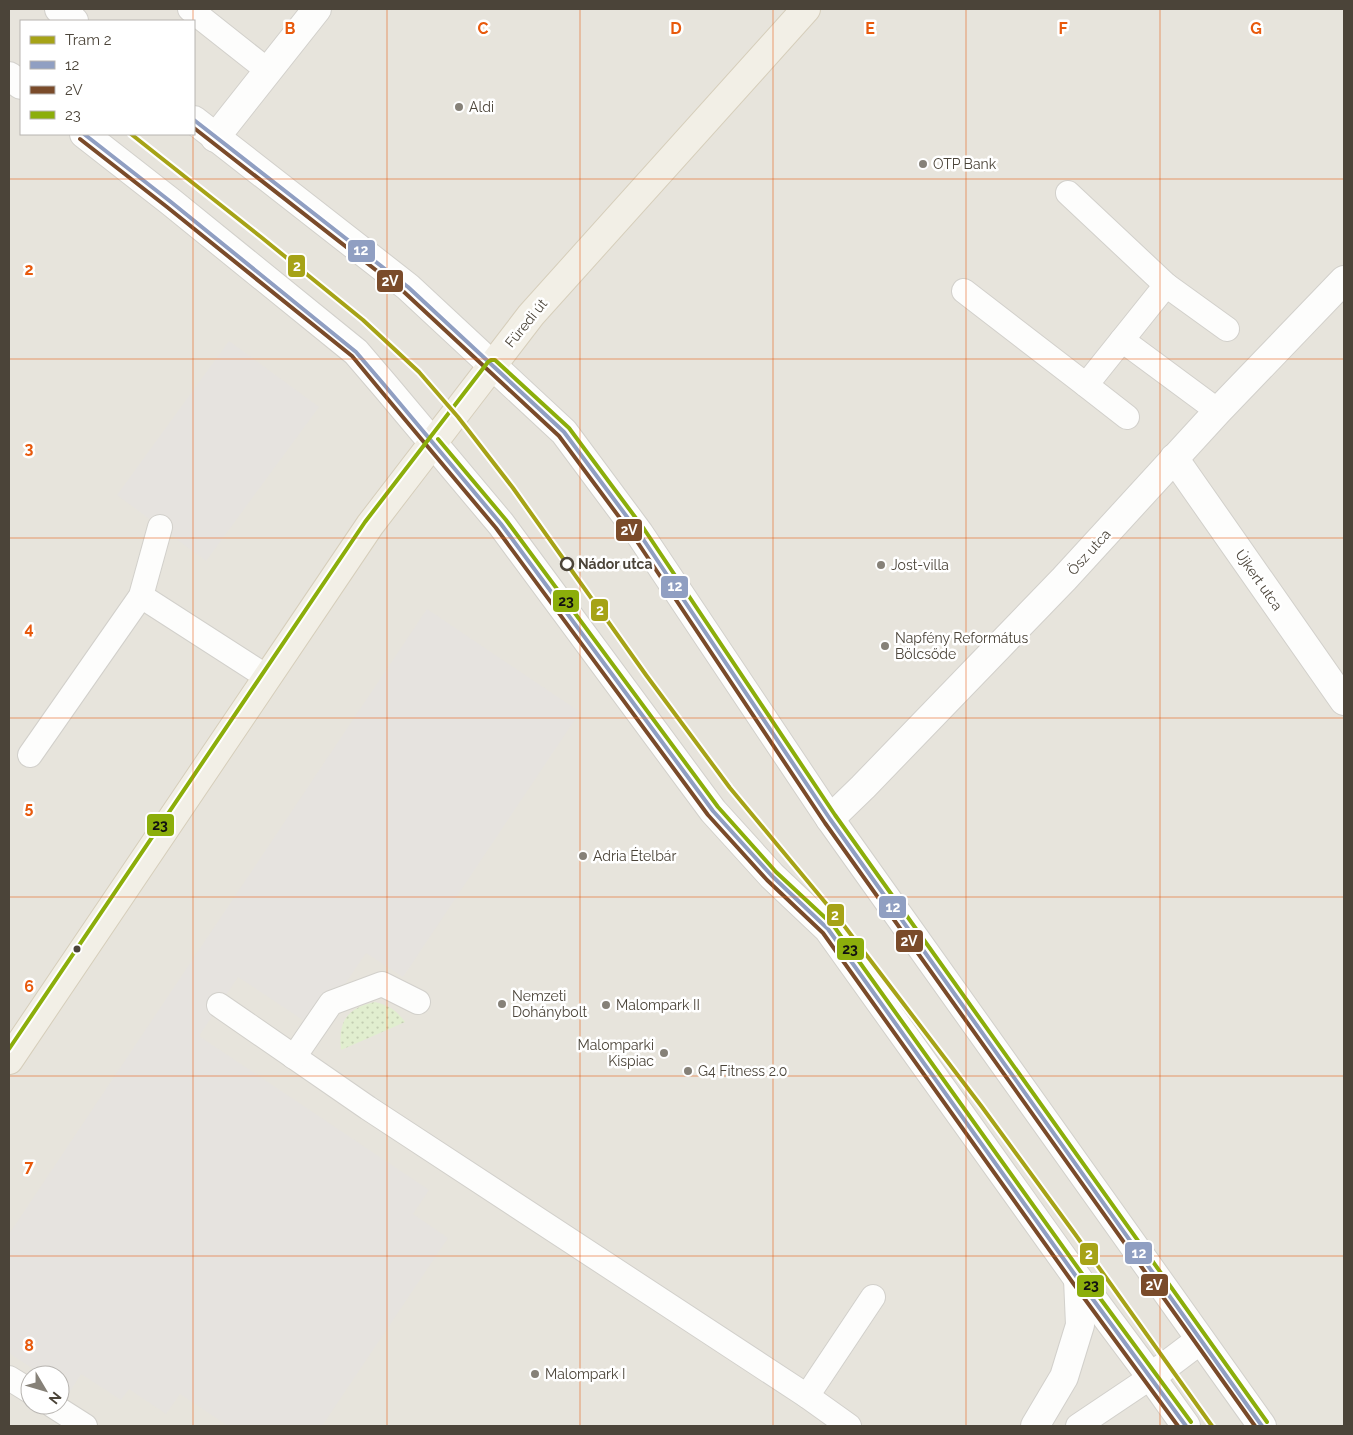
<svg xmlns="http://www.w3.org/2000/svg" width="1353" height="1435" font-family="Raleway,sans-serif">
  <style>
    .residential { fill: #e7e4dc; fill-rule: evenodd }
    .grass { fill: url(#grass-dots) }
    .parking { fill: #e6e3df }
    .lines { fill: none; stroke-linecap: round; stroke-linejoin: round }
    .service-casing { stroke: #d2d0cb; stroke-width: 26 }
    .minor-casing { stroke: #d2d0cb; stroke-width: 30 }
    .tertiary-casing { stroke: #d2d0cb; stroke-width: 30 }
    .primary-casing { stroke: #d6cebb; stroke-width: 30 }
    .service { stroke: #fdfdfc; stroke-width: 24 }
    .minor { stroke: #fdfdfc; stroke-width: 28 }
    .tertiary { stroke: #fdfdfc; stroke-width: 28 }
    .primary { stroke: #f2efe6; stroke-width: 28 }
    .bus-1-casing { stroke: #fff; stroke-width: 8 }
    .bus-2-casing { stroke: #fff; stroke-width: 8 }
    .bus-3-casing { stroke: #fff; stroke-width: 8 }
    .bus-1 { stroke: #909fc2; stroke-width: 4 }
    .bus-2 { stroke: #7a4b2a; stroke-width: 4 }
    .bus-3 { stroke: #8cae0b; stroke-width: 4 }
    .tram-1-casing { stroke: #fff; stroke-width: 8 }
    .tram-1 { stroke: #a6a317; stroke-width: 4 }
    .grid { fill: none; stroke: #e8590c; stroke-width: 1; stroke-opacity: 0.55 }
    .poi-dot { fill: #868178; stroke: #fff; stroke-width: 2 }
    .stop-dot { fill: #fff; stroke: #4b4439; stroke-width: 2.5 }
    .bus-dot { fill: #4b4439; stroke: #fff; stroke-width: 2 }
    .labels { text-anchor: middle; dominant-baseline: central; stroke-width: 5; stroke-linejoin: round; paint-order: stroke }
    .poi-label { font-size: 14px; fill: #4b4439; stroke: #fff; text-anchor: start }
    .street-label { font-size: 14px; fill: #4b4439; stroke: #fff }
    .stop-label { font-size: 14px; font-weight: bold; fill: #4b4439; stroke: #fff; text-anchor: start }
    .grid-label { font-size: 16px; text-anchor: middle; font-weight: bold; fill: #e8590c; stroke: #fff; stroke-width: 5; stroke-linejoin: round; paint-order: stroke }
    .line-badge { stroke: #fff; stroke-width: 2 }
    .badge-label { font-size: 14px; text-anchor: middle; font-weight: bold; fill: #fff }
    .pale-badge-label { font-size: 14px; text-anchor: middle; font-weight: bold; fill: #111 }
  </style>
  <defs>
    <pattern id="grass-dots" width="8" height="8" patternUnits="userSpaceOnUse" patternTransform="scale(1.25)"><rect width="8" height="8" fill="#e1eecf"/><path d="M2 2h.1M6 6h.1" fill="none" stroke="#c3cdb2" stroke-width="1.8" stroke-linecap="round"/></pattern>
  </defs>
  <rect width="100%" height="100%" fill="#f4f2ee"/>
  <path class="residential" d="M9,9H1344V1426H9ZM21,21H194V134H21ZM30,1375H60V1405H30Z"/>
  <path class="grass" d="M375,1002C390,1006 396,1010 405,1022L341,1050C338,1021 347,1008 375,1002Z"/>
  <g class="parking">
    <path d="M229,341L319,407L206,561L117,495Z"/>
    <path d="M427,609L580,712L403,977L366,953L315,1028L238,977L199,1036L429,1190L413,1214L448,1238L322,1426H228L180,1394L166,1414L129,1389L121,1400L81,1374L69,1393L60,1387V1375H42L9,1353V1234Z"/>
  </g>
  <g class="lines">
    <defs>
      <g id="service">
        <path d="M190,9L267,70"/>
        <path d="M1166,285L1227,329"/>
        <path d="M964,291L1086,385L1166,285L1068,193"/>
        <path d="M1122,340L1218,411"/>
        <path d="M1086,385L1127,417"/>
        <path d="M141,596L267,677"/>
        <path d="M30,755L141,596L160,527"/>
        <path d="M219,1005L368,1108L807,1396L849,1426"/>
        <path d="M294,1057L331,1003L382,984L418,1002"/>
        <path d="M9,1378L30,1391"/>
        <path d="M807,1396L873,1297"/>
        <path d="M52,1405L85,1426"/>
        <path d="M1078,1426L1151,1377"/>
      </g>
      <g id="minor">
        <path d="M215,138L317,9"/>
        <path d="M1174,458L1344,701"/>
        <path d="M830,819L863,787L1064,579L1218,411L1344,280"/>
        <path d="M1151,1377L1200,1340"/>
      </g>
      <g id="tertiary">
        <path d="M59,9L74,21"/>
        <path d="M9,76L21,85"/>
        <path d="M194,120L408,287L564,432L639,533L830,819L1262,1426"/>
        <path d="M84,134L171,202L356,352L386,387L501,524L713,811L772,876L828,929L1078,1279L1151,1377L1186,1426"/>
        <path d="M1035,1426L1064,1377L1080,1325L1078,1279"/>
      </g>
      <path id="primary" d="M9,1060L370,525L531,315L806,9"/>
    </defs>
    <use href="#service" class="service-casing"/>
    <use href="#minor" class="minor-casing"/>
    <use href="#tertiary" class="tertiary-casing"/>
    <use href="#primary" class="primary-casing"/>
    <use href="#service" class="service"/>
    <use href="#minor" class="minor"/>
    <use href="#tertiary" class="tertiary"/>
    <use href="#primary" class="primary"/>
    <defs>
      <g id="bus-1">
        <path d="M194,120L408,287L564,432L639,533L830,819L1262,1426"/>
        <path d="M84,134L171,202L356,352L386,387L501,524L713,811L772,876L828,929L1078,1279L1186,1426"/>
      </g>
      <g id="bus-2">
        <path d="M194,128L404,292L559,436L634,537L825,823L1255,1426"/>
        <path d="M80,139L167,207L352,356L381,391L496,528L708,815L767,880L823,933L1073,1283L1178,1426"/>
      </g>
      <g id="bus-3">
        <path d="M438,439L506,520L718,807L776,872L833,925L1083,1275L1191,1422"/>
        <path d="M9,1049L365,522L488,362L491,360H495L569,428L644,529L835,815L1267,1422"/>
      </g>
    </defs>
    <use href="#bus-1" class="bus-1-casing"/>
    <use href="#bus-2" class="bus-2-casing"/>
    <use href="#bus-3" class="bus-3-casing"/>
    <use href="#bus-1" class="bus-1"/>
    <use href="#bus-2" class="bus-2"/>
    <use href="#bus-3" class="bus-3"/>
    <defs>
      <path id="tram-1" d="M131,134L261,237L363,320L419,372L458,417L513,488L646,675L730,788L839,919L982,1107L1075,1234L1212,1426"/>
    </defs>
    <use href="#tram-1" class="tram-1-casing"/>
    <use href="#tram-1" class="tram-1"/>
  </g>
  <path class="grid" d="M193,9V21M387,9V1426M580,9V1426M773,9V1426M966,9V1426M1160,9V1426M193,134V1426M9,179H1344M9,359H1344M9,538H1344M9,718H1344M9,897H1344M9,1076H1344M9,1256H1344"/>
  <g class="poi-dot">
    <circle cx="459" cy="107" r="5"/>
    <circle cx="923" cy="164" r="5"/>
    <circle cx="881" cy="565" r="5"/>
    <circle cx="885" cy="646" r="5"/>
    <circle cx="583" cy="856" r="5"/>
    <circle cx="502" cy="1004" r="5"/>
    <circle cx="606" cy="1005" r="5"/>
    <circle cx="664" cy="1053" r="5"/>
    <circle cx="688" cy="1071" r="5"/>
    <circle cx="535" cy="1374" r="5"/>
  </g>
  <circle class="stop-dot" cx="567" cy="564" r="6"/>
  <circle class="bus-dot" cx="77" cy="949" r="4.5"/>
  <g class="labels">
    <g class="poi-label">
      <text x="469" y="107">Aldi</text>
      <text x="933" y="164">OTP Bank</text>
      <text x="891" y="565">Jost-villa</text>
      <text x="895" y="638">Napfény Református<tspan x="895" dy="16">Bölcsőde</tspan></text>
      <text x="593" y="856">Adria Ételbár</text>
      <text x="512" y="996">Nemzeti<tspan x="512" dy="16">Dohánybolt</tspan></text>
      <text x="616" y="1005">Malompark II</text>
      <text x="654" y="1045" text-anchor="end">Malomparki<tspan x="654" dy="16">Kispiac</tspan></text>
      <text x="698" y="1071">G4 Fitness 2.0</text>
      <text x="545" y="1374">Malompark I</text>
    </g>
    <g class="street-label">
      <text transform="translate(526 323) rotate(-51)">Füredi út</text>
      <text transform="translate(1089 552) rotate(-48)">Ösz utca</text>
      <text transform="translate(1259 580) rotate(55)">Újkert utca</text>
    </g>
    <g class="stop-label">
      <text x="578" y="564">Nádor utca</text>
    </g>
  </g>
  <g class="grid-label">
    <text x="290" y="34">B</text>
    <text x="483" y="34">C</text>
    <text x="676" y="34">D</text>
    <text x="870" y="34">E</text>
    <text x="1063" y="34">F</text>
    <text x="1256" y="34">G</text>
    <text x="29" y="275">2</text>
    <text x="29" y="454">3</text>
    <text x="29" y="634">4</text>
    <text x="29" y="813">5</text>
    <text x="29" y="992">6</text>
    <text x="29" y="1172">7</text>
    <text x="29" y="1351">8</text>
  </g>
  <g class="line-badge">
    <rect x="347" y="239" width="29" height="24" rx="5" fill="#909fc2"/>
    <rect x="287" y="254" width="19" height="24" rx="5" fill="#a6a317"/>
    <rect x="376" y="269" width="28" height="24" rx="5" fill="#7a4b2a"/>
    <rect x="615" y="518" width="28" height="24" rx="5" fill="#7a4b2a"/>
    <rect x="660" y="575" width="29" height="24" rx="5" fill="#909fc2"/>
    <rect x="552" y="589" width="28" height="24" rx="5" fill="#8cae0b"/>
    <rect x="590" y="598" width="19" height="24" rx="5" fill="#a6a317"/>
    <rect x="146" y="813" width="29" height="24" rx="5" fill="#8cae0b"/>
    <rect x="878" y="895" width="29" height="24" rx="5" fill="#909fc2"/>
    <rect x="826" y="903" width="19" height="24" rx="5" fill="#a6a317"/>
    <rect x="895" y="929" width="29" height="24" rx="5" fill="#7a4b2a"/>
    <rect x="836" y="937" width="29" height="24" rx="5" fill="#8cae0b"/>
    <rect x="1124" y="1241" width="29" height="24" rx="5" fill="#909fc2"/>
    <rect x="1079" y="1242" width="20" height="24" rx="5" fill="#a6a317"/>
    <rect x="1140" y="1273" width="29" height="24" rx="5" fill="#7a4b2a"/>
    <rect x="1076" y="1274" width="29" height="24" rx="5" fill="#8cae0b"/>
  </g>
  <g class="badge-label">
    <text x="361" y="255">12</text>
    <text x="297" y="271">2</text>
    <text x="390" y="286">2V</text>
    <text x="629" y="535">2V</text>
    <text x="675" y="591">12</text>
    <text x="600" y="615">2</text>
    <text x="893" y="912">12</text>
    <text x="835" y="920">2</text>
    <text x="909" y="946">2V</text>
    <text x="1139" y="1258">12</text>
    <text x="1089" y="1259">2</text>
    <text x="1154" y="1290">2V</text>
  </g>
  <g class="pale-badge-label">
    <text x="566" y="606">23</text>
    <text x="160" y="830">23</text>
    <text x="850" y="954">23</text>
    <text x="1091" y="1290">23</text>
  </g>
  <rect width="1353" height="1435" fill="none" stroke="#4b4439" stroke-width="20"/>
  <rect x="20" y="20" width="175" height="115" fill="#ffffff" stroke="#b7b4b0"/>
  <rect x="30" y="36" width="25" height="8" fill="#a6a317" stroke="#b7b4b0"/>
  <text x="65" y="45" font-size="15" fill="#4b4439">Tram 2</text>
  <rect x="30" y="61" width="25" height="8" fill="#909fc2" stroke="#b7b4b0"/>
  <text x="65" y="70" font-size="15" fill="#4b4439">12</text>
  <rect x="30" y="86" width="25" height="8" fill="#7a4b2a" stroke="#b7b4b0"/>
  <text x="65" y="95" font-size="15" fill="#4b4439">2V</text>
  <rect x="30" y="111" width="25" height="8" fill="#8cae0b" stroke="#b7b4b0"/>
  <text x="65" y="120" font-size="15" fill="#4b4439">23</text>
  <g transform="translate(45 1390) rotate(128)"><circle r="24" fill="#ffffff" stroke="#b7b4b0"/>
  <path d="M0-4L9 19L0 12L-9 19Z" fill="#868178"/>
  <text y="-8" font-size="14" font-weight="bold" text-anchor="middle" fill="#4b4439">N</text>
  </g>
</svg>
